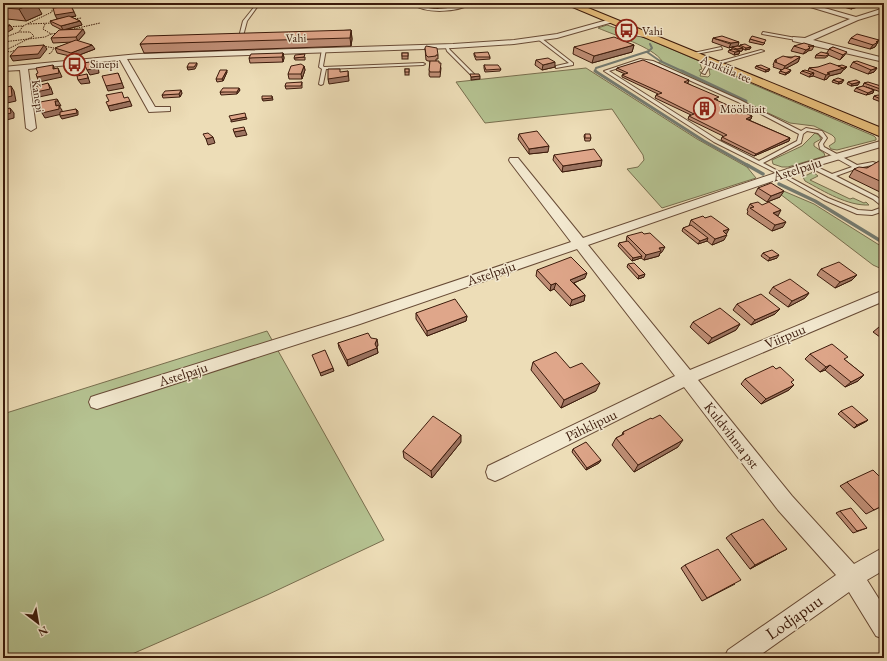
<svg xmlns="http://www.w3.org/2000/svg" width="887" height="661" font-family="'EB Garamond',serif">
  <style>
    .green { fill: #b5c291; stroke: #786e4e }
    .lines { fill: none; stroke-linecap: round; stroke-linejoin: round }
    .stream-far2 { stroke: #747b70; stroke-width: 2 }
    .stream-far1 { stroke: #747b70; stroke-width: 3 }
    .stream { stroke: #747b70; stroke-width: 3.5 }
    .service-casing { stroke: #684b36; stroke-width: 2 }
    .minor-casing { stroke: #684b36; stroke-width: 2 }
    .trunk-casing { stroke: #3b1a0b; stroke-width: 2 }
    .path { stroke: #3b1a0b; stroke-width: 1; stroke-dasharray: 1.5 1; stroke-linecap: butt }
    .service { fill: #f3e9d0; fill-rule: evenodd }
    .minor { fill: #f3e9d0; fill-rule: evenodd }
    .trunk { fill: #e6be7c; fill-rule: evenodd }
    .wall { fill: #c08f77; stroke: #3b1a0b }
    .shaded-wall { fill: #9c7461; stroke: #3b1a0b }
    .building { fill: #dfa68a; stroke: #3b1a0b }
    .labels { text-anchor: middle; dominant-baseline: central; stroke-width: 3; stroke-linejoin: round; paint-order: stroke }
    .far-poi-label { font-size: 12px; fill: #3b1a0b; stroke: #f3e9d0; text-anchor: start }
    .far-street-label { font-size: 12px; fill: #3b1a0b; stroke: #f3e9d0 }
    .street-label { font-size: 14px; fill: #3b1a0b; stroke: #f3e9d0 }
    .near-street-label { font-size: 17px; fill: #3b1a0b; stroke: #f3e9d0 }
  </style>
  <rect width="100%" height="100%" fill="#edddb7"/>
  <filter id="stains"><feTurbulence type="fractalNoise" baseFrequency=".005" numOctaves="4"/><feColorMatrix values="0 0 0 0 .2 0 0 0 0 .09 0 0 0 0 .02 0 0 0 .5 -.17"/></filter>
  <radialGradient id="worn" r=".72"><stop offset=".6" stop-color="#630" stop-opacity="0"/><stop offset="1" stop-color="#630" stop-opacity=".3"/></radialGradient>
  <g class="green">
    <path d="M607,25L648,39L699,61L702,69L699,70L701,73L700,76L708,77L710,75L709,69H717L874,136L876,138V140L837,150L831,149L829,146L835,142V138L832,135L814,126L790,123L658,63L662,61C653,47 614,35 598,28Z"/>
    <path d="M586,68L697,139L747,167L756,178L662,208L627,169L638,167L644,160L643,155L612,109L485,123L456,82Z"/>
    <path d="M815,133L819,135L821,139L814,143V146L824,153L825,156L788,167H782L773,164L772,160L802,146Z"/>
    <path d="M813,172L818,176L810,180L850,199L853,198L864,203L866,202L869,205C848,206 825,192 805,181L803,177Z"/>
    <path d="M767,184L814,204L884,248V270L873,265Z"/>
    <path d="M267,331L384,540L267,595L123,658H3V414Z"/>
  </g>
  <g class="lines">
    <g class="stream-far2">
      <path d="M647,52L660,61L684,72"/>
      <path d="M597,72L595,71L596,68L649,51L652,48L650,44"/>
    </g>
    <g class="stream-far1">
      <path d="M595,71L704,141L749,166"/>
      <path d="M682,71L746,101"/>
    </g>
    <g class="stream">
      <path d="M747,165L763,174"/>
      <path d="M779,184L815,201L884,243"/>
    </g>
    <defs>
      <g id="service">
        <path d="M215,3L257,4V3H260L247,21L243,36H247V38L239,37L243,21L255,6Z"/>
        <path d="M409,3C417,3 425,8 434,9C448,10 461,3 475,3C456,12 428,15 409,3Z"/>
        <path d="M617,23H619L620,26L639,34L650,36C639,39 628,32 618,28Z"/>
        <path d="M763,32L796,38L798,39L796,40L762,34Z"/>
        <path d="M539,38H541L573,63V65L556,68V66L569,63L539,40Z"/>
        <path d="M445,45H447L450,50L475,75V77H473L447,51Z"/>
        <path d="M721,47L722,49L691,55L689,54Z"/>
        <path d="M324,48L326,49L323,66L324,67L423,63L425,64L423,65L326,69L323,84L321,85L319,84L322,69L319,67L322,49Z"/>
        <path d="M761,50L764,51L709,67L705,74L702,73L707,65Z"/>
        <path d="M640,59L653,61L740,100L801,131L806,128L822,131L827,138L823,144L824,147L857,165L873,162L884,166V169L872,165L858,168L836,176L877,197L884,203V211L872,215L857,214L824,200L780,175L714,142L604,71ZM640,61L651,63L738,102L799,134L797,141L759,161L718,140L609,71ZM807,131L818,133L823,138L819,144L820,149L852,167L832,174L811,164H807V166L873,199L883,207L872,211L858,210L828,198L763,163L801,143L803,134Z"/>
      </g>
      <g id="minor">
        <path d="M797,3H807L856,17L884,8V12L858,20L813,40L884,58V62L793,41V37L805,38L850,19Z"/>
        <path d="M611,19L613,20V22L557,38L514,44L453,48L127,59L155,107H170V111L149,112L120,60L28,69L36,128L31,131L26,128L20,70L3,71V67L139,54L453,44L514,40L557,34Z"/>
        <path d="M884,140V146L813,167L588,245L690,370L884,290V301L698,380L792,496L854,564L884,547V570L867,580L884,607V639L876,636L849,592L756,658H724L728,650L836,575L778,510L684,387L502,478L495,481L488,478L486,472L488,466L675,376L577,249L360,324L97,409L91,407L89,402L91,397L97,395L350,316L571,242L510,162L509,160L510,158H518L583,238L805,163Z"/>
      </g>
      <path id="trunk" d="M563,3H576L884,129V138Z"/>
    </defs>
    <use href="#service" class="service-casing"/>
    <use href="#minor" class="minor-casing"/>
    <use href="#trunk" class="trunk-casing"/>
    <g class="path">
      <path d="M72,19L82,18"/>
      <path d="M28,24L53,23"/>
      <path d="M45,24L43,29L51,34L59,33"/>
      <path d="M23,26L52,12V9"/>
      <path d="M3,27L23,26L19,32L3,38"/>
      <path d="M69,30L100,23"/>
      <path d="M3,42L45,37L51,34"/>
      <path d="M43,46L54,48L51,53L48,54"/>
      <path d="M3,50L10,52L16,50"/>
      <path d="M6,50L34,36L30,32H19"/>
    </g>
    <use href="#service" class="service"/>
    <use href="#minor" class="minor"/>
    <use href="#trunk" class="trunk"/>
  </g>
  <g class="wall">
    <path d="M3,3L42,14L26,21L7,19L3,13Z"/>
    <path d="M426,3H459L437,8Z"/>
    <path d="M743,3H758L750,5Z"/>
    <path d="M837,3H865L864,5L851,9L836,5Z"/>
    <path d="M76,16L71,17L80,21L82,25L65,30L85,33L78,41L95,49L74,57L57,53L55,48L73,42L53,43L51,38L62,30L52,25L50,21Z"/>
    <path d="M884,17V26L880,25L881,22H880L882,18Z"/>
    <path d="M351,30L352,39L351,46L144,53L140,44Z"/>
    <path d="M713,38L739,47L740,45L751,47L750,49L745,50L743,49L742,51H739V54L734,55L728,52L729,50L732,49V47L729,48L712,42Z"/>
    <path d="M851,38L878,42L875,47L870,49L848,43Z"/>
    <path d="M750,39L765,43L763,45L749,42Z"/>
    <path d="M634,45L632,52L592,63L573,54L574,47Z"/>
    <path d="M794,46H814L812,50L808,51L807,52L803,54L791,51Z"/>
    <path d="M833,47L844,56L840,60L828,55V56L825,58H815L816,55L827,53L829,49Z"/>
    <path d="M425,48L438,55V59H436V61L439,63L441,68L440,77H430L429,75L430,61H428L426,60Z"/>
    <path d="M283,53L284,58L283,62L250,63L249,58Z"/>
    <rect x="402" y="53" width="6" height="6"/>
    <path d="M474,53L490,57V59L476,60L474,55Z"/>
    <path d="M305,57V60H295L294,58Z"/>
    <path d="M787,57H800L798,62L786,68L790,72L785,75L779,73L780,71L782,70L773,67L774,65H773L775,60Z"/>
    <path d="M536,60L555,67L542,70L535,65Z"/>
    <path d="M853,62L877,68L874,72L868,74L850,67Z"/>
    <path d="M484,65L501,69L500,71L485,72L484,68Z"/>
    <path d="M304,66L305,70L302,79H289L288,74Z"/>
    <path d="M756,66L769,71L765,72L755,68Z"/>
    <path d="M838,66L847,67L845,69L843,70L841,73L829,76L827,79L824,80L813,76L809,77L800,73L802,71H808L809,68Z"/>
    <path d="M884,66V71L882,70Z"/>
    <path d="M617,68L689,80L688,83H687L718,100L716,101L752,116L751,119L749,120L790,138L789,141L754,156L721,140L722,137L723,136L688,119L689,116L691,115L655,98L656,95L658,94L622,77V75L625,74L616,70Z"/>
    <rect x="405" y="69" width="4" height="6"/>
    <path d="M227,72L223,81L217,82L216,79Z"/>
    <path d="M833,80L842,83L838,84L832,82Z"/>
    <path d="M302,82V88L286,89L285,86Z"/>
    <path d="M848,82L858,85L851,86L847,84Z"/>
    <path d="M864,83L884,87V91L881,92L866,87L874,90L873,93L866,95L854,91L856,88L863,86Z"/>
    <path d="M240,90L237,94L221,95L220,92Z"/>
    <path d="M182,93L180,97L163,98L162,95Z"/>
    <path d="M874,96L884,97V101L881,102L873,99Z"/>
    <path d="M519,134L548,152L529,154L518,139Z"/>
    <path d="M585,134L591,138L590,141H585L584,136Z"/>
    <path d="M554,155L601,166L562,172L553,160Z"/>
    <path d="M884,163V194L849,177L854,169L867,168Z"/>
    <path d="M758,188L780,197L767,202L755,194Z"/>
    <path d="M750,204L783,227L772,231L747,214L748,211L747,210Z"/>
    <path d="M705,218L729,229L726,234L724,240L712,245L707,241L698,244L682,231L683,228L689,226L691,220Z"/>
    <path d="M627,236L662,252L660,253L659,256L644,260L641,258L632,261L618,246L619,243L626,242Z"/>
    <path d="M763,253L777,258L768,261L761,256Z"/>
    <path d="M628,264L644,277L638,279L627,267Z"/>
    <path d="M821,269L852,280L835,288L817,275Z"/>
    <path d="M537,270L585,278L574,283L585,295L584,301L570,306L554,289L550,291L536,276Z"/>
    <path d="M773,287L809,293L805,298L788,307L769,293Z"/>
    <path d="M737,304L780,309L775,314L751,325L733,310Z"/>
    <path d="M416,313L467,316L466,321L427,336L416,319Z"/>
    <path d="M693,322L740,324L736,330L708,344L690,327Z"/>
    <path d="M884,324V340L873,332L879,327Z"/>
    <path d="M371,338L378,345L377,347L378,353L348,366L339,348L338,343Z"/>
    <path d="M810,354L845,360L864,375L858,381L845,387L825,370L820,372L805,359Z"/>
    <path d="M533,362L570,368L596,391L561,408L531,370Z"/>
    <path d="M745,379L792,383L794,385L789,390L761,404L741,384Z"/>
    <path d="M841,411L868,420L865,422L854,428L838,414Z"/>
    <path d="M652,419L678,447L634,472L612,445L616,438L622,435L623,432Z"/>
    <path d="M461,442L432,478L404,458L403,451Z"/>
    <path d="M573,449L601,460L599,463L586,470L572,452Z"/>
    <path d="M884,481V505L866,514L840,486L847,482Z"/>
    <path d="M840,511L867,528L853,533L836,513Z"/>
    <path d="M731,534L781,552L750,569L726,538Z"/>
    <path d="M685,565L735,584L702,601L681,568Z"/>
  </g>
  <g class="shaded-wall">
    <path d="M34,3H36L42,14L26,21L19,9Z"/>
    <path d="M66,3H78L67,5Z"/>
    <path d="M437,3H459L437,8Z"/>
    <path d="M751,3H758L750,5Z"/>
    <path d="M859,3H865L864,5L851,9L853,5Z"/>
    <path d="M71,6L76,16L57,19L55,15Z"/>
    <path d="M80,21L82,25L63,30L61,26Z"/>
    <path d="M10,25L13,29L3,35V29Z"/>
    <path d="M83,29L85,33L78,41L76,37Z"/>
    <path d="M351,30L352,39L351,46L350,38Z"/>
    <path d="M879,40L875,47L870,49L873,45L876,42Z"/>
    <path d="M739,42L738,46L732,47L729,48L731,43Z"/>
    <path d="M44,45L47,49L40,58L13,61L10,56Z"/>
    <path d="M92,45L95,49L74,57L71,53Z"/>
    <path d="M634,45L632,52L592,63L594,56Z"/>
    <path d="M751,47L750,49L745,50L746,48Z"/>
    <path d="M743,48L742,51L736,52L737,49Z"/>
    <path d="M810,48L807,52L803,54L806,50Z"/>
    <path d="M740,51L739,54L734,55L735,52Z"/>
    <path d="M847,52L844,56L840,60L843,55Z"/>
    <path d="M283,53L284,58L283,62L282,57Z"/>
    <path d="M800,57L798,62L783,70L785,66Z"/>
    <path d="M95,61L98,66L99,73L90,75L87,70Z"/>
    <path d="M555,62V67L542,70L543,65Z"/>
    <path d="M197,63V65L195,69L188,70L187,67Z"/>
    <path d="M53,65L55,70L58,68L62,77L39,82L37,77L53,69Z"/>
    <path d="M304,66L305,70L302,79L301,74Z"/>
    <path d="M847,67L845,69L843,70L841,73L829,76L827,79L824,80L826,75L827,73L829,72Z"/>
    <path d="M877,68L874,72L868,74L871,70Z"/>
    <path d="M770,69L769,71L765,72L766,70Z"/>
    <path d="M227,70V72L223,81L222,79Z"/>
    <path d="M791,70L790,72L785,75L786,73Z"/>
    <path d="M348,71L349,81L329,84L328,79Z"/>
    <path d="M118,73L124,88L108,91L106,86Z"/>
    <path d="M814,73L813,76L809,77L811,74Z"/>
    <path d="M87,74L90,83L81,84L78,80Z"/>
    <path d="M480,76V79L471,80V77Z"/>
    <path d="M844,80L842,83L838,84L839,82Z"/>
    <path d="M860,82L858,85L851,86L852,84Z"/>
    <path d="M48,83L51,88L53,94L39,97L36,92Z"/>
    <path d="M11,86L14,91L16,101L3,104V98Z"/>
    <path d="M239,88L240,90L237,94V92Z"/>
    <path d="M181,90L182,93L180,97L179,94Z"/>
    <path d="M874,90L873,93L866,95L868,93Z"/>
    <path d="M272,96L273,100L263,101L262,99Z"/>
    <path d="M57,99L60,104L61,106H59L62,110V114L45,118L39,108L56,106L55,101Z"/>
    <path d="M130,101L132,106L110,111L108,106Z"/>
    <path d="M10,108L14,113V118L3,121V115Z"/>
    <path d="M76,109L78,111V115L62,119L60,116Z"/>
    <path d="M752,116L751,119L745,121L746,119Z"/>
    <path d="M246,117L247,119L231,122V120Z"/>
    <path d="M245,130L247,135L236,137L234,132Z"/>
    <path d="M213,137L215,143L208,145L206,139Z"/>
    <path d="M790,138L789,141L754,156L756,154Z"/>
    <path d="M549,146L548,152L529,154V149Z"/>
    <path d="M602,160L601,166L562,172L563,166Z"/>
    <path d="M784,191L780,197L767,202L771,196Z"/>
    <path d="M781,210L778,216L773,213Z"/>
    <path d="M786,222L783,227L772,231L775,225Z"/>
    <path d="M729,229L726,235L723,231Z"/>
    <path d="M727,235L724,240L712,245L715,239Z"/>
    <path d="M708,238L707,241L698,244L700,241Z"/>
    <path d="M665,247L662,252L660,253L659,256L644,260L646,255L659,248Z"/>
    <path d="M779,255L777,258L768,261L770,258Z"/>
    <path d="M642,256L641,258L632,261L633,258Z"/>
    <path d="M587,273L585,278L569,285L570,280Z"/>
    <path d="M645,274L644,277L638,279L639,276Z"/>
    <path d="M857,275L852,280L835,288L840,282Z"/>
    <path d="M556,283L554,289L550,291L551,285Z"/>
    <path d="M809,293L805,298L788,307L792,301Z"/>
    <path d="M585,295L584,301L570,306L572,300Z"/>
    <path d="M780,309L775,314L751,325L755,320Z"/>
    <path d="M467,316L466,321L427,336V331Z"/>
    <path d="M740,324L736,330L708,344L712,338Z"/>
    <path d="M377,339L378,345L376,348H377L378,353L348,366L347,360L375,344Z"/>
    <path d="M830,365L825,370L820,372L826,367Z"/>
    <path d="M333,368L334,371L321,376L320,373Z"/>
    <path d="M864,375L858,381L845,387L851,382Z"/>
    <path d="M600,383L596,391L561,408L564,400Z"/>
    <path d="M794,385L789,390L761,404L766,399Z"/>
    <path d="M868,420L865,422L854,428L857,425Z"/>
    <path d="M461,435V442L432,478L431,471Z"/>
    <path d="M683,440L678,447L634,472L638,465Z"/>
    <path d="M601,460L599,463L586,470L587,468Z"/>
    <path d="M787,549L781,552L750,569L755,565Z"/>
  </g>
  <g class="building">
    <path d="M3,3H11L3,6Z"/>
    <path d="M11,3H34L19,9L3,8V6Z"/>
    <path d="M845,3H859L853,5Z"/>
    <path d="M71,6L74,12L55,15L53,8Z"/>
    <path d="M69,16L80,21L61,26L50,21Z"/>
    <path d="M3,25H10L3,29Z"/>
    <path d="M83,29L76,37L51,38L59,30Z"/>
    <path d="M351,30L350,38L140,44L147,36Z"/>
    <path d="M857,34L879,40L876,42H878L873,45L851,38Z"/>
    <path d="M722,36L739,42L731,43L713,38Z"/>
    <path d="M752,36L766,40L764,43L750,39Z"/>
    <path d="M614,37L634,45L594,56L574,47Z"/>
    <path d="M76,40L92,45L71,53L55,48Z"/>
    <path d="M804,43L814,46H808L810,48L806,50L794,46Z"/>
    <path d="M745,44L751,47L746,48L740,45Z"/>
    <path d="M44,45L38,54L10,56L18,47Z"/>
    <path d="M426,46L437,48L438,55H436V56L428,57L426,55L425,48Z"/>
    <path d="M738,46L743,48L737,49L732,47Z"/>
    <path d="M833,47L847,52L843,55L829,49Z"/>
    <path d="M733,49L740,51L735,52L729,50Z"/>
    <path d="M488,52L490,57H476L474,53Z"/>
    <path d="M821,52L829,54L826,56L816,55Z"/>
    <path d="M283,53L282,57L249,58L251,54Z"/>
    <rect x="402" y="53" width="6" height="3"/>
    <path d="M305,54L304,57L294,58L295,55Z"/>
    <path d="M783,56L791,58L795,56L800,57L785,66L775,62L777,61L775,60Z"/>
    <path d="M548,58L555,62L543,65L536,60Z"/>
    <path d="M643,60L689,80L684,82L719,97L714,99L752,116L746,119L790,138L756,154L722,137L727,135L689,116L694,114L656,95L662,93L622,75L628,73L617,68Z"/>
    <path d="M95,61L97,68L87,70L84,63Z"/>
    <path d="M430,61H439V63H441L440,72H430L429,70Z"/>
    <path d="M857,61L877,68L871,70L853,62Z"/>
    <path d="M189,63H197L194,67H187Z"/>
    <path d="M830,63L844,68L829,72L827,73L830,74L826,75L809,68L818,67Z"/>
    <path d="M301,64L304,66L301,74H288L291,66Z"/>
    <path d="M53,65V69L58,68L59,73L37,77L36,74L38,73L36,68Z"/>
    <path d="M484,65H498L501,69L486,70Z"/>
    <path d="M761,65L770,69L766,70L756,66Z"/>
    <path d="M842,65L847,67L843,68L838,66Z"/>
    <path d="M785,68L791,70L786,73L780,71Z"/>
    <path d="M328,69H340V72L348,71V76L328,79Z"/>
    <rect x="405" y="69" width="4" height="3"/>
    <path d="M220,70H227L222,79H216Z"/>
    <path d="M805,70L814,73L811,74L802,71Z"/>
    <path d="M118,73L122,83L106,86L102,76Z"/>
    <path d="M87,74L88,78L78,80L77,76Z"/>
    <path d="M470,74H479L480,76L471,77Z"/>
    <path d="M838,78L844,80L839,82L833,80Z"/>
    <path d="M856,80L860,82L852,84L848,82Z"/>
    <path d="M302,82L301,86H285L286,83Z"/>
    <path d="M868,82L884,87V89L883,90L864,83Z"/>
    <path d="M48,83L50,89L36,92L37,86Z"/>
    <path d="M11,86L12,96L3,98V88Z"/>
    <path d="M863,86L874,90L868,93L856,88Z"/>
    <path d="M223,88H239L237,92H220Z"/>
    <path d="M181,90L179,94L162,95L165,91Z"/>
    <path d="M122,92L124,98L128,97L130,101L108,106L106,102L109,101L106,95Z"/>
    <path d="M878,95L884,97V99L883,100L874,96Z"/>
    <path d="M262,96H272V98L262,99Z"/>
    <path d="M57,99L58,101H55L56,106L59,105V109L42,113L41,108H39L40,102Z"/>
    <path d="M10,108L11,113L3,115V110Z"/>
    <path d="M76,109L77,113L60,116V112Z"/>
    <path d="M245,113L246,117L231,120L229,116Z"/>
    <path d="M244,127L245,130L234,132L233,129Z"/>
    <path d="M537,131L549,146L529,149L519,134Z"/>
    <path d="M208,133L213,137L206,139L203,134Z"/>
    <path d="M585,134H590L591,138H585Z"/>
    <path d="M594,149L602,160L563,166L554,155Z"/>
    <path d="M879,161L884,163V183L854,169L859,167L867,168Z"/>
    <path d="M771,183L784,191L771,196L758,188Z"/>
    <path d="M758,202L762,205L769,202L781,210L773,213L786,222L775,225L750,208L754,207L750,204Z"/>
    <path d="M703,216L705,218L711,216L729,229L723,231L727,235L715,239L691,220Z"/>
    <path d="M691,225L708,238L700,241L683,228Z"/>
    <path d="M642,232L644,234L650,233L665,247L659,248L661,251L646,255L627,236Z"/>
    <path d="M628,241L642,256L633,258L619,243Z"/>
    <path d="M772,250L779,255L770,258L763,253Z"/>
    <path d="M571,257L587,273L570,280L585,295L572,300L556,283L551,285L537,270Z"/>
    <path d="M839,262L857,275L840,282L821,269Z"/>
    <path d="M634,263L645,274L639,276L628,264Z"/>
    <path d="M790,279L809,293L792,301L773,287Z"/>
    <path d="M761,294L780,309L755,320L737,304Z"/>
    <path d="M455,299L467,316L427,331L416,313Z"/>
    <path d="M720,308L740,324L712,338L693,322Z"/>
    <path d="M884,324V331L879,327Z"/>
    <path d="M368,333L371,338L377,339L375,344L377,348L347,360L338,343Z"/>
    <path d="M832,344L848,357L844,359L864,375L851,382L830,365L826,367L810,354Z"/>
    <path d="M325,350L333,368L320,373L312,355Z"/>
    <path d="M556,352L570,368L582,363L600,383L564,400L533,362Z"/>
    <path d="M773,366L776,369L780,367L794,380L791,382L794,385L766,399L745,379Z"/>
    <path d="M852,406L868,420L857,425L841,411Z"/>
    <path d="M660,415L683,440L638,465L616,438L624,434L623,432L651,418L652,419Z"/>
    <path d="M433,416L461,435L431,471L403,451Z"/>
    <path d="M586,442L601,460L587,468L573,449Z"/>
    <path d="M873,470L884,481V505L874,510L847,482Z"/>
    <path d="M851,508L867,528L857,531L840,511Z"/>
    <path d="M763,519L787,549L755,565L731,534Z"/>
    <path d="M718,549L741,580L707,598L685,565Z"/>
  </g>
  <defs>
    <symbol id="bus-ring" viewBox="-11 -11 22 22"><circle r="9.5" fill="#f3e9d0" stroke="#8f2418" stroke-width="1.5"/><path d="M-5-6H5V4H4V6H2V4H-2V6H-4V4H-5ZM-3.5-4V0h7V-4ZM-3.5 1.2v1.5H-2V1.2ZM2 1.2v1.5H3.5V1.2Z" fill="#8f2418"/></symbol>
    <symbol id="building-ring" viewBox="-11 -11 22 22"><circle r="9.5" fill="#f3e9d0" stroke="#8f2418" stroke-width="1.5"/><path d="M-4-6H4V6H1V3H-1V6H-4ZM-2.5-4.3h1.7v1.8h-1.7ZM.8-4.3h1.7v1.8H.8ZM-2.5-1h1.7V.8h-1.7ZM.8-1h1.7V.8H.8Z" fill="#8f2418"/></symbol>
  </defs>
  <g fill-rule="evenodd">
    <use href="#bus-ring" x="614" y="18" width="25" height="25"/>
    <use href="#bus-ring" x="62" y="52" width="25" height="25"/>
    <use href="#building-ring" x="692" y="96" width="25" height="25"/>
  </g>
  <g class="labels">
    <g class="far-poi-label">
      <text x="642" y="31">Vahi</text>
      <text x="90" y="64">Sinepi</text>
      <text x="720" y="109">Mööbliait</text>
    </g>
    <g class="far-street-label">
      <text transform="translate(296 38) rotate(-2)">Vahi</text>
      <text transform="translate(726 69) rotate(23)">Aruküla tee</text>
      <text transform="translate(38 96) rotate(82)">Kanepi</text>
    </g>
    <g class="street-label">
      <text transform="translate(797 169) rotate(-18)">Astelpaju</text>
      <text transform="translate(491 273) rotate(-19)">Astelpaju</text>
      <text transform="translate(785 336) rotate(-23)">Viirpuu</text>
      <text transform="translate(183 374) rotate(-18)">Astelpaju</text>
      <text transform="translate(591 425) rotate(-26)">Pähklipuu</text>
      <text transform="translate(732 435) rotate(52)">Kuldvihma pst</text>
    </g>
    <g class="near-street-label">
      <text transform="translate(794 617) rotate(-35)">Lodjapuu</text>
    </g>
  </g>
  <rect width="887" height="661" fill="none" stroke="#edddb7" stroke-width="16"/>
  <rect x="4" y="4" width="879" height="653" fill="none" stroke="#3b1a0b" stroke-width="2"/>
  <rect x="8" y="8" width="871" height="645" fill="none" stroke="#3b1a0b"/>
  <g transform="translate(38 623) rotate(149)" stroke="#f3e9d0" stroke-width="3" paint-order="stroke">
  <path d="M0-3L7 15L0 10L-7 15Z" fill="#3b1a0b"/>
  <text y="-6" font-size="11" font-weight="bold" text-anchor="middle" fill="#3b1a0b">N</text>
  </g>
  <rect width="100%" height="100%" filter="url(#stains)"/>
  <rect width="100%" height="100%" fill="url(#worn)"/>
</svg>
